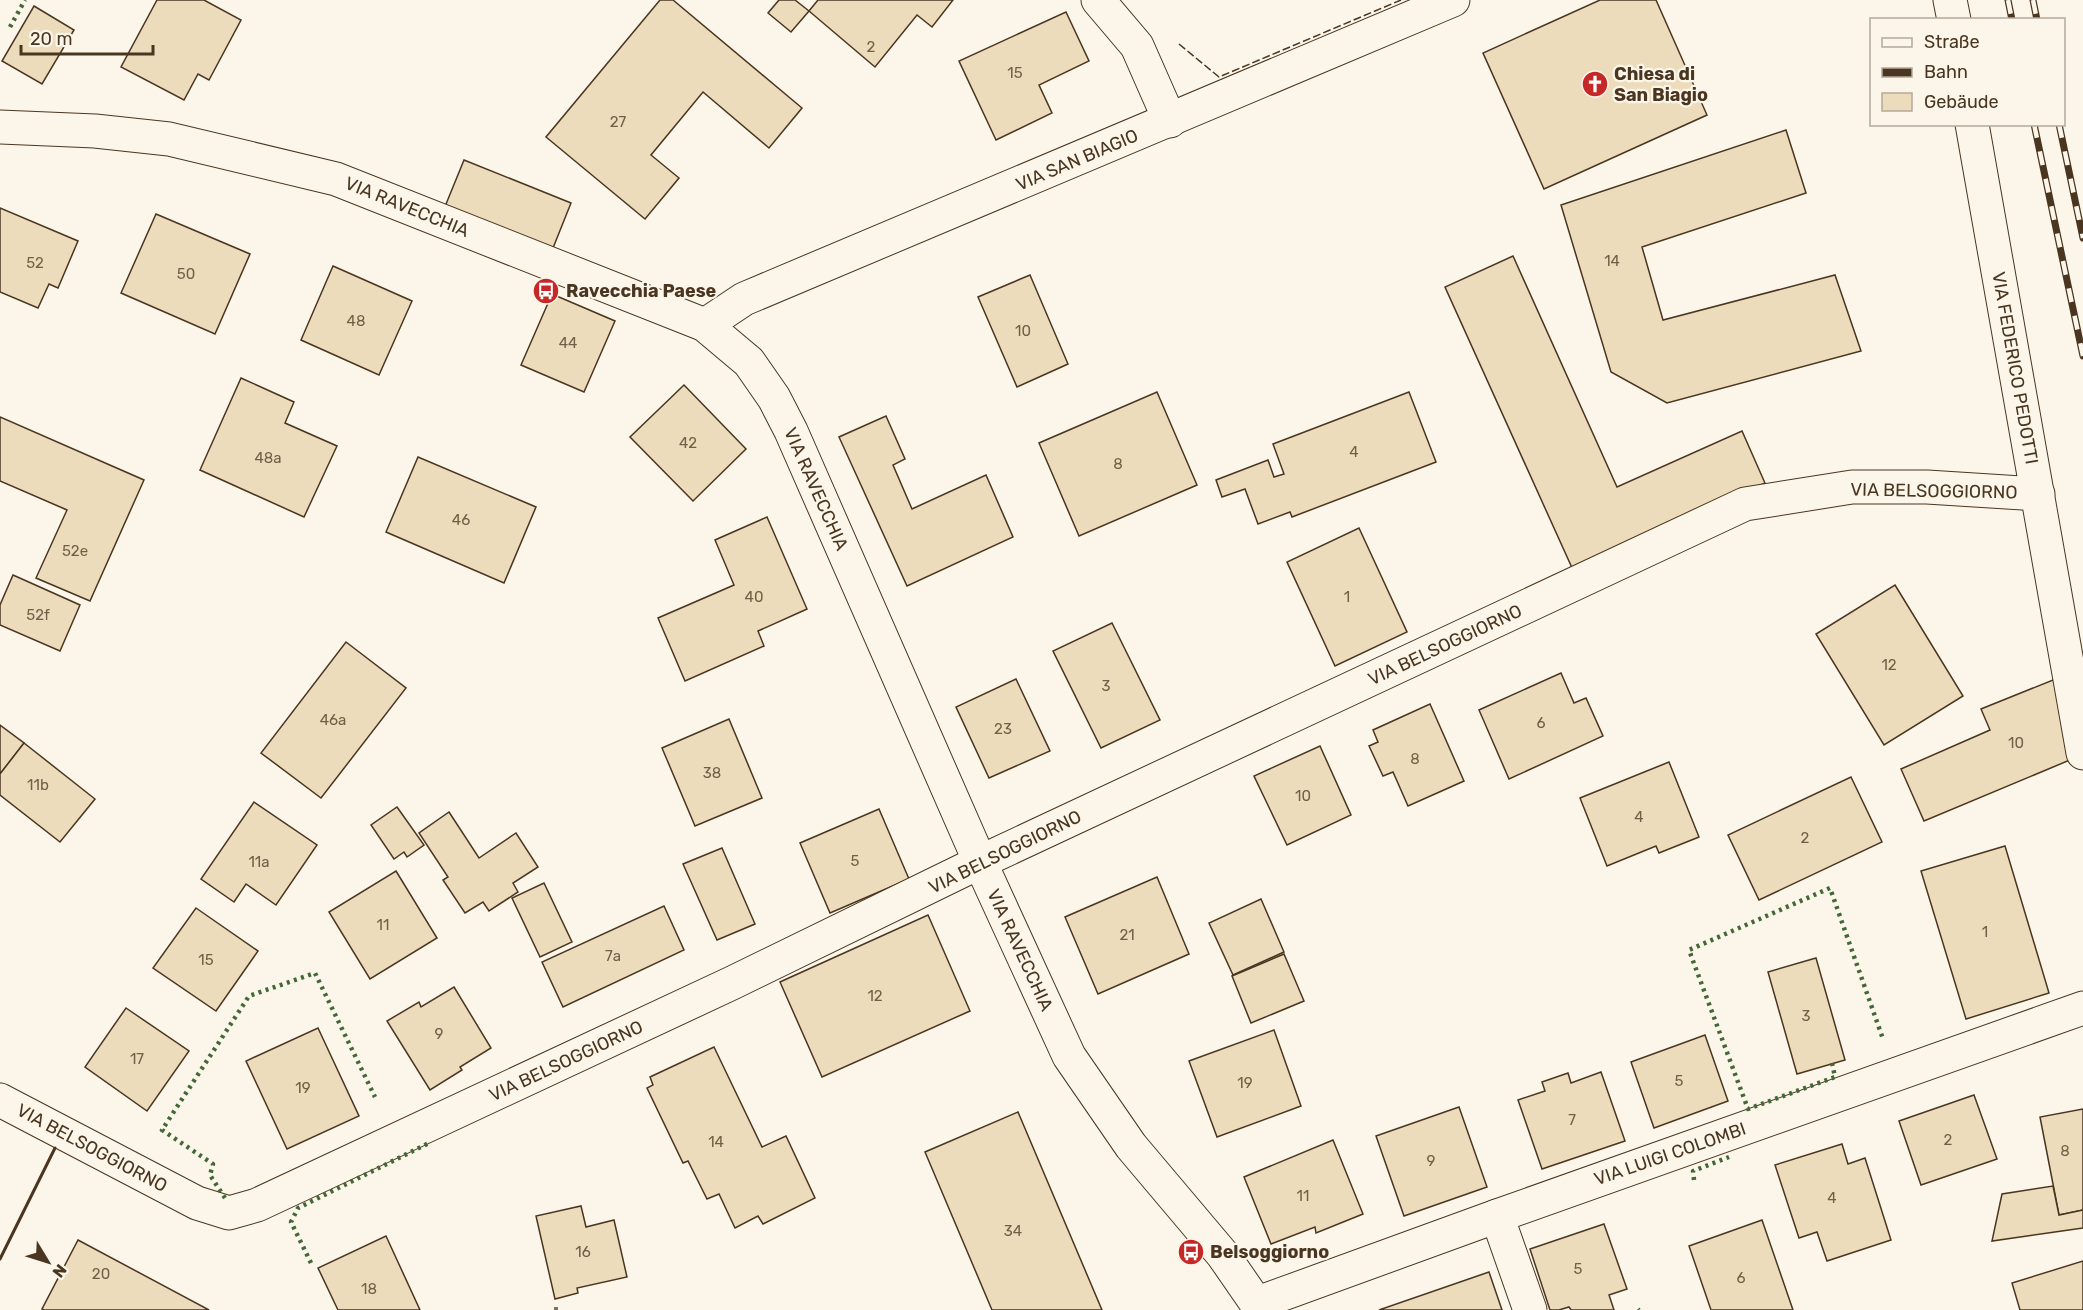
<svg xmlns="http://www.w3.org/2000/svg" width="2083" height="1310" font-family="Rubik,sans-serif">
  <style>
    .building { fill: #ecdcbc; stroke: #4a3520; stroke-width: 1.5 }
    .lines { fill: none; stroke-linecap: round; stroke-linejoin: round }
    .minor-casing { stroke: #4a3520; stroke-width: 35 }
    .path { stroke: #7f6f5c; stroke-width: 4; stroke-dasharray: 4.5 3; stroke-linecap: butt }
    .minor { stroke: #fbf6e9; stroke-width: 33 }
    .rail-casing { stroke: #4a3520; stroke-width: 7 }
    .rail { stroke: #fbf6e9; stroke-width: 4.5; stroke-dasharray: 14; stroke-linecap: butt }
    .hedge { stroke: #436837; stroke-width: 4.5; stroke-dasharray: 3 4.5; stroke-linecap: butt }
    .fence { stroke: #4a3520; stroke-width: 1.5; stroke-dasharray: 8 3; stroke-linecap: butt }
    .wall { stroke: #4a3520; stroke-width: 3 }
    .labels { text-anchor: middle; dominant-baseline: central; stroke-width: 4.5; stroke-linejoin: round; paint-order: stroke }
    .number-label { font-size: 15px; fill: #725f47 }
    .poi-label { font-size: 18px; font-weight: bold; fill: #4a3520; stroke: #fbf6e9; text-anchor: start }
    .street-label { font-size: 18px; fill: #4a3520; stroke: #fbf6e9 }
  </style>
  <rect width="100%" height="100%" fill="#fbf6e9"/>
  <g class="building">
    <path d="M157,0H204L241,20L209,80L198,74L184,100L121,67Z"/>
    <path d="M660,0H673L802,108L769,148L703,92L651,155L679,178L645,219L546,137Z"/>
    <path d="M779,0H795L809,11L791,32L768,13Z"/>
    <path d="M818,0H953L932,27L917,15L875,67L809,11Z"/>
    <path d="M1600,0H1656L1707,115L1544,189L1483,53Z"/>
    <path d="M34,6L74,30L42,84L2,61Z"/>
    <path d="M1066,12L1089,61L1039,85L1052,113L996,140L959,61Z"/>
    <path d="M1786,130L1806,193L1642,247L1663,320L1835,275L1861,351L1667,403L1611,372L1561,205Z"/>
    <path d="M464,160L571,203L551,253L444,209Z"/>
    <path d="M0,208L78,241L58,288L49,284L38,308L0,292Z"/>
    <path d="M156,214L250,254L215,334L121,293Z"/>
    <path d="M1513,256L1617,487L1742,431L1765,483L1573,570L1445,287Z"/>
    <path d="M333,266L412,301L379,375L301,340Z"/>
    <path d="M1030,275L1068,364L1017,387L978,297Z"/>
    <path d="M552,294L615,321L584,392L521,365Z"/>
    <path d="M241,378L294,402L285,423L337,446L304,517L200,470Z"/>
    <path d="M684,385L746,449L693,501L630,437Z"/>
    <path d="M1157,392L1197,485L1079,536L1039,443Z"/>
    <path d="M1409,392L1436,462L1292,517L1290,512L1258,524L1245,489L1222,497L1216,480L1268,460L1274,477L1284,474L1273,444Z"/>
    <path d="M886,416L905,459L893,465L912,509L986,475L1013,537L907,586L839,437Z"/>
    <path d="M0,417L144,480L90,601L36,578L67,510L0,481Z"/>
    <path d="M418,457L536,507L504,583L386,532Z"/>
    <path d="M767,517L807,609L758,631L764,646L685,681L658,618L734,585L715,540Z"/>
    <path d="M1359,528L1407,632L1335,666L1287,562Z"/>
    <path d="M13,575L80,605L60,651L0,625V605Z"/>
    <path d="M1895,585L1963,696L1884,745L1816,634Z"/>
    <path d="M1112,623L1160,720L1101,748L1053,651Z"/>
    <path d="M346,642L406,688L321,798L261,753Z"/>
    <path d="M1561,673L1574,703L1586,698L1603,736L1509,779L1479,710Z"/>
    <path d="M2058,678L2077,757L1924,821L1901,769L1990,730L1981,709Z"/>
    <path d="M1016,679L1050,751L989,778L956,707Z"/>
    <path d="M1430,704L1464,781L1408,806L1393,772L1383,776L1369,746L1378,742L1373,730Z"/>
    <path d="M729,719L762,798L695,826L662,748Z"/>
    <path d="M0,725L24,743L0,774Z"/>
    <path d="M24,743L95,799L60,842L0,795V774Z"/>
    <path d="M1320,746L1351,815L1287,845L1254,776Z"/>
    <path d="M1669,762L1699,837L1659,853L1656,846L1607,866L1580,798Z"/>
    <path d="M1851,777L1882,842L1759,900L1728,835Z"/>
    <path d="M254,802L317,845L276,905L246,884L234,902L201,879Z"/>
    <path d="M397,807L424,845L407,857L404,852L394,859L371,825Z"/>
    <path d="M879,809L909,879L830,913L800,843Z"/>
    <path d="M449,812L479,858L516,833L538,867L513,883L518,892L489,911L483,902L465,913L443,880L448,877L419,833Z"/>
    <path d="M2005,846L2049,993L1966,1019L1921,871Z"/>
    <path d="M722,848L755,924L717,940L683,864Z"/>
    <path d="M396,871L437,938L370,979L329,912Z"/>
    <path d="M1157,877L1189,954L1098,994L1065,917Z"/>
    <path d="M544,883L572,942L540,957L512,898Z"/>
    <path d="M1261,899L1284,952L1233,975L1209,923Z"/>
    <path d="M664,906L684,950L563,1007L542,962Z"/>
    <path d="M196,908L258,951L216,1011L153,968Z"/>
    <path d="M928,915L970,1011L822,1077L780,982Z"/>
    <path d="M1284,954L1304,1001L1251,1023L1232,976Z"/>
    <path d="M1816,958L1845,1060L1797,1074L1768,972Z"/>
    <path d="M454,987L491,1048L460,1067L462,1070L430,1090L387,1021L419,1002L421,1007Z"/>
    <path d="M126,1008L189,1051L147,1111L85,1067Z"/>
    <path d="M318,1028L359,1116L287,1149L246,1061Z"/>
    <path d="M1274,1030L1301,1106L1217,1137L1189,1061Z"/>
    <path d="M1705,1035L1728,1101L1654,1128L1631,1062Z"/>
    <path d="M714,1047L762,1147L786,1136L815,1198L763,1224L758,1216L735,1228L719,1194L707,1199L688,1161L683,1163L647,1088L653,1085L650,1077Z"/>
    <path d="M1601,1072L1625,1141L1542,1169L1518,1100L1545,1091L1542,1082L1568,1073L1571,1083Z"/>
    <path d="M1974,1095L1997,1159L1921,1185L1899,1121Z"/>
    <path d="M1459,1107L1487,1187L1404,1216L1376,1136Z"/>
    <path d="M2083,1109V1210L2059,1215L2040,1117Z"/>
    <path d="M1018,1112L1102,1310H992L925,1152Z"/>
    <path d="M1333,1140L1363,1214L1316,1233L1315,1227L1271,1244L1244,1177Z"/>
    <path d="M1842,1144L1848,1164L1865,1158L1891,1240L1827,1261L1817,1232L1799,1238L1775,1165Z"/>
    <path d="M2053,1186L2059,1215L2083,1210V1228L1992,1241L2002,1194Z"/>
    <path d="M581,1206L586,1227L614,1220L627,1277L577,1288L578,1293L555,1299L536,1216Z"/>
    <path d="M1762,1220L1793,1310H1711L1689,1246Z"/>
    <path d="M1604,1224L1627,1289L1609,1295L1614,1310H1571L1569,1307L1559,1310H1550L1530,1249Z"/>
    <path d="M386,1236L420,1310H338L318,1268Z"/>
    <path d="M78,1240L209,1310H44L42,1309Z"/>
    <path d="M2083,1261V1310H2020L2012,1283Z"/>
    <path d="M1489,1272L1502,1310H1379Z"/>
  </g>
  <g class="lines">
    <defs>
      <g id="minor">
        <path d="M1098,0L1137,46L1170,121"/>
        <path d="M1950,0L1954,20"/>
        <path d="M1972,124L2083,753"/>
        <path d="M0,127L95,131L169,139L336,179L705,325L749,362L774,398L791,431L980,862L1069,1056L1131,1146L1223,1255L1261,1310"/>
        <path d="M705,325L744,299L1453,0"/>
        <path d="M0,1100L197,1203L229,1213L257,1205L732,983L980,862L1745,504L1852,487H1927L2038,494"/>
        <path d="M1497,1216L1530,1310"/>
        <path d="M1258,1303L1497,1216L2083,1008"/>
      </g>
    </defs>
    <use href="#minor" class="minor-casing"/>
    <path class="path" d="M556,1307V1310"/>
    <use href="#minor" class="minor"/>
    <defs>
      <g id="rail">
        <path d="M2008,0L2012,20"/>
        <path d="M2033,0L2037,20"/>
        <path d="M2034,124L2083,356"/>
        <path d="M2059,124L2083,238"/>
      </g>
    </defs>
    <use href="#rail" class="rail-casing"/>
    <use href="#rail" class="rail"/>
    <g class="hedge">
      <path d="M10,27L25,0"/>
      <path d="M1832,1063L1835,1077L1748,1109L1689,950L1830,888L1883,1039"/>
      <path d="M1694,1180L1693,1171L1729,1157"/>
      <path d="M225,1198L210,1175L213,1164L162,1130L249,996L315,973L375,1097"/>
      <path d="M311,1263L291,1222L298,1208L431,1142"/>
      <path d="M1638,1309L1639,1310"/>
    </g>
    <path class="fence" d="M1179,44L1219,77L1401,0"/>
    <path class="wall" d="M0,1259L55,1148"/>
  </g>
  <defs>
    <symbol id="church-disc" viewBox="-11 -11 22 22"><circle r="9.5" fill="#c62828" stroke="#fbf6e9"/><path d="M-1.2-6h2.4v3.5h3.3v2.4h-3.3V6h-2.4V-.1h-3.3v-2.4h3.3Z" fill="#fff"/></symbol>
    <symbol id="bus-disc" viewBox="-11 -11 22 22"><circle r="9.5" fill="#c62828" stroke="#fbf6e9"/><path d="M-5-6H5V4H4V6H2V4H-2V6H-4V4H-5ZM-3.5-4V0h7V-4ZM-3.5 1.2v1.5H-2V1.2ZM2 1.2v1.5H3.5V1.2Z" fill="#fff"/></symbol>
  </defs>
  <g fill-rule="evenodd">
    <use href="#church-disc" x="1580" y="69" width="30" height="30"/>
    <use href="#bus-disc" x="531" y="276" width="30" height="30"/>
    <use href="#bus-disc" x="1176" y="1237" width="30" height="30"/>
  </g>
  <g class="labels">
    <g class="number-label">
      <text x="871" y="47">2</text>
      <text x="1015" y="73">15</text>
      <text x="618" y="122">27</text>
      <text x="1612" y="261">14</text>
      <text x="35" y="263">52</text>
      <text x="186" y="274">50</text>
      <text x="356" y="321">48</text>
      <text x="1023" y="331">10</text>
      <text x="568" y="343">44</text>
      <text x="688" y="443">42</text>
      <text x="1354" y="452">4</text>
      <text x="268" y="458">48a</text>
      <text x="1118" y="464">8</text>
      <text x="461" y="520">46</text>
      <text x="75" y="551">52e</text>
      <text x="754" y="597">40</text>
      <text x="1347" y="597">1</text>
      <text x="38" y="615">52f</text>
      <text x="1889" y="665">12</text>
      <text x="1106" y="686">3</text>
      <text x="333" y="720">46a</text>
      <text x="1541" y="723">6</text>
      <text x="1003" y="729">23</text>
      <text x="2016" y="743">10</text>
      <text x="1415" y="759">8</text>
      <text x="712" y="773">38</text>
      <text x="38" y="785">11b</text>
      <text x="1303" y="796">10</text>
      <text x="1639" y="817">4</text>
      <text x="1805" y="838">2</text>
      <text x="855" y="861">5</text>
      <text x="259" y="862">11a</text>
      <text x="383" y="925">11</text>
      <text x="1985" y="932">1</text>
      <text x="1127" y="935">21</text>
      <text x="613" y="956">7a</text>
      <text x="206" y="960">15</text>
      <text x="875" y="996">12</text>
      <text x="1806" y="1016">3</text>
      <text x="439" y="1034">9</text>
      <text x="137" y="1059">17</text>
      <text x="1679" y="1081">5</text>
      <text x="1245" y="1083">19</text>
      <text x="303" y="1088">19</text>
      <text x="1572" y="1120">7</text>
      <text x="1948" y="1140">2</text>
      <text x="716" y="1142">14</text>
      <text x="2065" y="1151">8</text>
      <text x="1431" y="1161">9</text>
      <text x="1303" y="1196">11</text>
      <text x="1832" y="1198">4</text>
      <text x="1013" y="1231">34</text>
      <text x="583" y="1252">16</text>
      <text x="1578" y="1269">5</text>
      <text x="101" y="1274">20</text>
      <text x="1741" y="1278">6</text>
      <text x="369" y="1289">18</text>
    </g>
    <g class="poi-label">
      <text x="1614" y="74">Chiesa di<tspan x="1614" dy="21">San Biagio</tspan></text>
      <text x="566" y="291">Ravecchia Paese</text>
      <text x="1210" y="1252">Belsoggiorno</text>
    </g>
    <g class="street-label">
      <text transform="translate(1077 160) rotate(-23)">VIA SAN BIAGIO</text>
      <text transform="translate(407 207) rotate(22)">VIA RAVECCHIA</text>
      <text transform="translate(2015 368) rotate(80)">VIA FEDERICO PEDOTTI</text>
      <text transform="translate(816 489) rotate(66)">VIA RAVECCHIA</text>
      <text transform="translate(1934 491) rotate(1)">VIA BELSOGGIORNO</text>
      <text transform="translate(1445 645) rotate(-25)">VIA BELSOGGIORNO</text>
      <text transform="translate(1005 852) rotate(-26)">VIA BELSOGGIORNO</text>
      <text transform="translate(1020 950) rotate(65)">VIA RAVECCHIA</text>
      <text transform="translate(566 1061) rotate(-25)">VIA BELSOGGIORNO</text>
      <text transform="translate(92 1148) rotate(28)">VIA BELSOGGIORNO</text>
      <text transform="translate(1670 1154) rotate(-19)">VIA LUIGI COLOMBI</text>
    </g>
  </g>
  <rect x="1870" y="18" width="195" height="108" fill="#fbf6e9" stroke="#b4a999" stroke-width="1.5"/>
  <rect x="1882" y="38" width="30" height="9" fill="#fbf6e9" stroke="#b4a999" stroke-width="1.5"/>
  <text x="1924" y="48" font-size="18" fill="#4a3520">Straße</text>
  <rect x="1882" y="68" width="30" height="9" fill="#4a3520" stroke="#b4a999" stroke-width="1.5"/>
  <text x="1924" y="78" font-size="18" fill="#4a3520">Bahn</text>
  <rect x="1882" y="93" width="30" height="18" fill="#ecdcbc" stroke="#b4a999" stroke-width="1.5"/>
  <text x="1924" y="108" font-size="18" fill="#4a3520">Gebäude</text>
  <g transform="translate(48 1262) rotate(128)" stroke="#fbf6e9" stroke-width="4.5" paint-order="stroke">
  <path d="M0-4.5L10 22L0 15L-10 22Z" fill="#4a3520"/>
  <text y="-9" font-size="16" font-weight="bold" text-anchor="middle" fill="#4a3520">N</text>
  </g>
  <path d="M21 45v9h132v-9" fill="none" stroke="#4a3520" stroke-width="3"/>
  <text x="30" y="45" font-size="18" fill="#4a3520" stroke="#fbf6e9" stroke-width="4.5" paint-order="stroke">20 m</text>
</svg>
